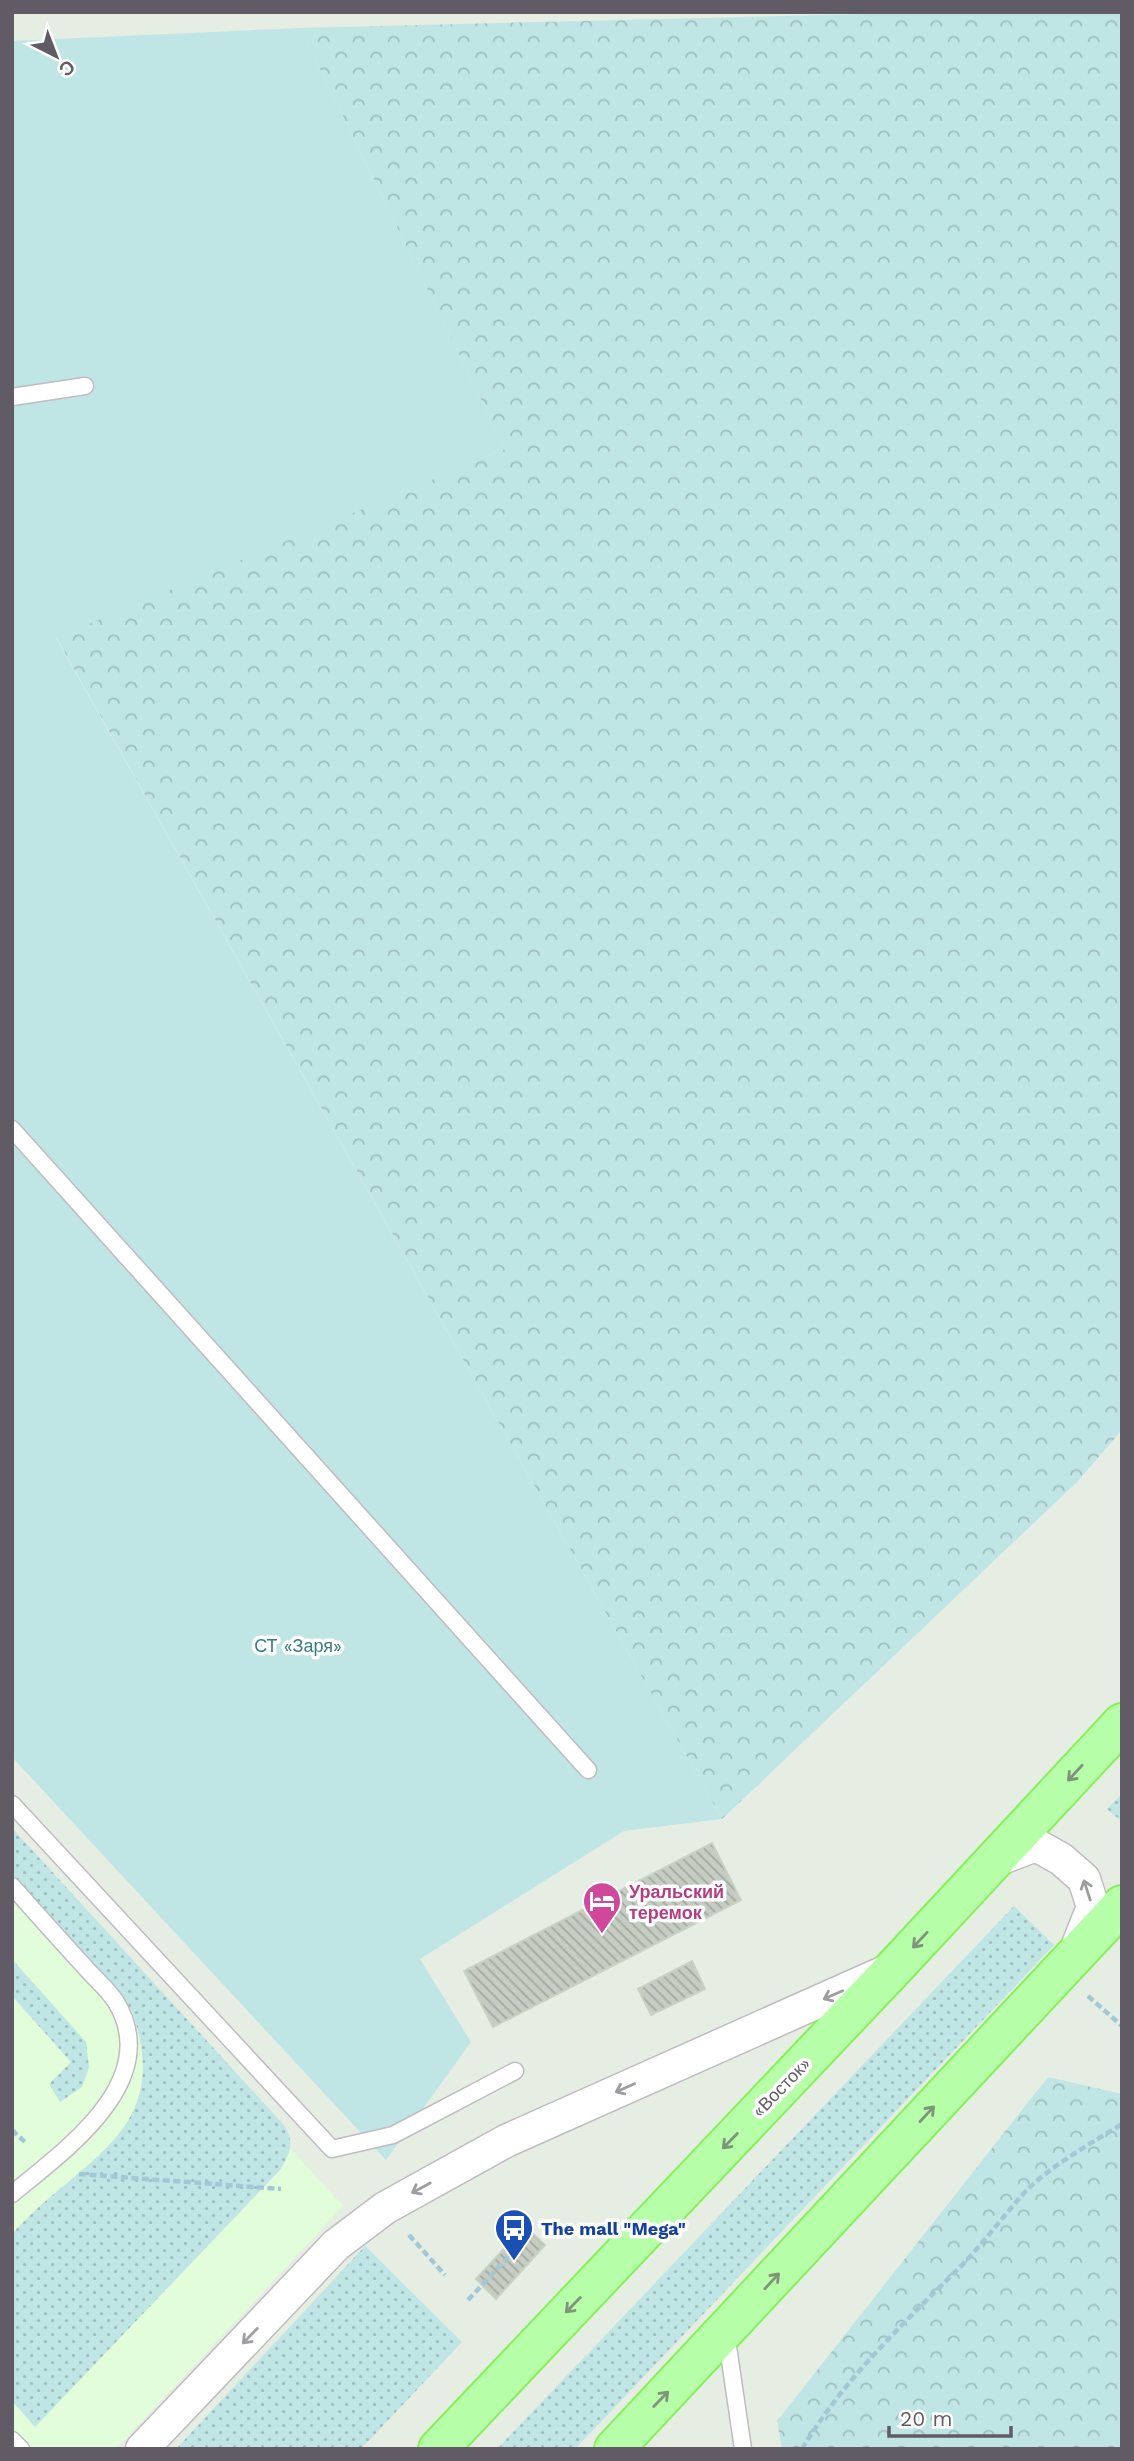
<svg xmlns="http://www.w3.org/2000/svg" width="1134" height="2461" font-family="'Work Sans',sans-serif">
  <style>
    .commercial { fill: #e2fdd9 }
    .grass { fill: url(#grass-dots) }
    .forest { fill: url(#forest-crowns) }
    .green { fill: #c0e5e5 }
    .building { fill: url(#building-back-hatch); stroke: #c7d3c2; stroke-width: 2 }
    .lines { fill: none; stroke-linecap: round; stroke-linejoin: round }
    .service-casing { stroke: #bfbbc2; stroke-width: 19 }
    .minor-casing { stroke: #bfbbc2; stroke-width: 35 }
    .primary-casing { stroke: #86f05b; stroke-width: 42 }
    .path { stroke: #a2c8d5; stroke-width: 4.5; stroke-dasharray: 7 3.5; stroke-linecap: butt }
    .service { stroke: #fff; stroke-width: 16 }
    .minor { stroke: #fff; stroke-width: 32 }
    .primary { stroke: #b7fea8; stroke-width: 38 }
    .oneway { stroke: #7e947c }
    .oneway2 { stroke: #a09da2 }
    .labels { text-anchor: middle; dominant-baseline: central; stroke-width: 7; stroke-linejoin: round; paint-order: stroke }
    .park-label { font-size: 18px; fill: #357e81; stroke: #fff }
    .hotel-label { font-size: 18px; font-weight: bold; fill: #b23c85; stroke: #fff; text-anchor: start }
    .street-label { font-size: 18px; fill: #605b64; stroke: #fff }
    .transit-label { font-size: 18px; font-weight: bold; fill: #164399; stroke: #fff; text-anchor: start }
  </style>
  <defs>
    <pattern id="grass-dots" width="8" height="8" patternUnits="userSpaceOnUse" patternTransform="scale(1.75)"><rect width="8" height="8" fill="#c0e5e5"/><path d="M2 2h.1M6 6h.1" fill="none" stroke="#9fbdbd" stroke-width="1.8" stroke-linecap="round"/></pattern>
    <pattern id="forest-crowns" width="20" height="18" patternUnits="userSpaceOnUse" patternTransform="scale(1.75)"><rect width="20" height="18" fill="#c0e5e5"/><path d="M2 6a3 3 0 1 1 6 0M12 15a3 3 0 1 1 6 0" fill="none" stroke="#9fbdbd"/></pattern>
    <pattern id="building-back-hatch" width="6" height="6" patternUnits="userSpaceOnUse" patternTransform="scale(1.75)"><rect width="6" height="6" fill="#c5ccc2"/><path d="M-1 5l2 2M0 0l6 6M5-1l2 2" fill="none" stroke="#a3a9a1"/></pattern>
  </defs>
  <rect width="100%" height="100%" fill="#e6eee3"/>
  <path class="commercial" d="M12,1847L343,2206L116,2449H12Z"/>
  <g class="grass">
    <path d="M1122,1794V1822L1107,1809Z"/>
    <path d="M12,1828L283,2124C295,2141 291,2153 280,2170L35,2427L12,2401V2234C80,2158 175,2134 132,2011L12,1878Z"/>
    <path d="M1014,1906L1054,1945L575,2449H497Z"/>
    <path d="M12,1959L86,2042L89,2067L82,2087L60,2102L49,2084L71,2062L12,1996Z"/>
    <path d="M365,2246L462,2342L361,2449H176Z"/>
  </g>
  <g class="forest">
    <path d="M943,12H1122V1430L1077,1482L722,1819L56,637L505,449L300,28Z"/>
    <path d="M1048,2077L1122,2094V2449H782L777,2421Z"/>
  </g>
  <path class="green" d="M300,28L505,449L56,638L722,1819L624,1831L420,1959L471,2042L386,2160L12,1757V41Z"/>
  <g class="building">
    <path d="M712,1843L741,1900L493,2027L464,1971Z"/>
    <path d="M692,1961L705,1989L651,2015L638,1989Z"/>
    <path d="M525,2226L545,2245L496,2299L476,2279Z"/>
  </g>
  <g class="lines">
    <defs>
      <g id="service">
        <path d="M12,397L85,386"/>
        <path d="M12,1129L588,1770"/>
        <path d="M12,1804L332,2149L393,2135L515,2071"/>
        <path d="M12,1886C36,1913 60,1940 84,1966C94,1978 108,1989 116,2002C164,2081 65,2150 12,2194"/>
        <path d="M726,2333L743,2449"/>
        <path d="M12,2440L21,2449"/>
      </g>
      <g id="minor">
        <path d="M994,1861L1036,1845L1061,1859L1084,1879L1093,1907L1076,1950"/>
        <path d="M142,2449L336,2245L385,2208L506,2141L887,1971"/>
      </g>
      <g id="primary">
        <path d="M438,2449L895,1967L1122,1723"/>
        <path d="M614,2449L1122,1905"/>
      </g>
    </defs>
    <use href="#service" class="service-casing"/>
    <use href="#minor" class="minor-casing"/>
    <use href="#primary" class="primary-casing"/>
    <g class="path">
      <path d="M1088,1996L1122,2026"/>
      <path d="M12,2130L27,2144"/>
      <path d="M79,2174L281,2189"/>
      <path d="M409,2235L445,2275"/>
      <path d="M468,2300L512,2253"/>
      <path d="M802,2449C843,2380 903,2324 959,2268C983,2244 1003,2216 1026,2191C1049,2167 1093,2142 1122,2124"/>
    </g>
    <use href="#service" class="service"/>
    <use href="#minor" class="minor"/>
    <use href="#primary" class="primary"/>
  </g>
  <defs><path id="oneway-shaft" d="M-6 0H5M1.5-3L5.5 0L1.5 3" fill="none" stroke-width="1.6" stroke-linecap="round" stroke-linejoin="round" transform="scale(1.75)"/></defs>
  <g class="oneway">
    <use href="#oneway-shaft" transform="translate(1075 1773) rotate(133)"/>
    <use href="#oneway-shaft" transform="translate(920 1940) rotate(133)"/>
    <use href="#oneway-shaft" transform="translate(927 2114) rotate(-47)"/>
    <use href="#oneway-shaft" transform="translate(730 2141) rotate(134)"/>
    <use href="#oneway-shaft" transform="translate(772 2281) rotate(-47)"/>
    <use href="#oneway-shaft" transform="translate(573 2305) rotate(134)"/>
    <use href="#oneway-shaft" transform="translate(661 2399) rotate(-46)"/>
  </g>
  <g class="oneway2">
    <use href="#oneway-shaft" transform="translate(1087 1890) rotate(-108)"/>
    <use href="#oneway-shaft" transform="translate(833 1995) rotate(156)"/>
    <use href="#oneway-shaft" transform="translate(625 2088) rotate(156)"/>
    <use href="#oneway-shaft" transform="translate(421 2188) rotate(151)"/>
    <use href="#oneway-shaft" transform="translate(250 2336) rotate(134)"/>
  </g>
  <defs>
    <symbol id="hotel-pin" viewBox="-11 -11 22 30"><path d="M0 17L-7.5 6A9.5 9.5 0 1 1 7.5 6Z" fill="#d1479c" stroke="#fff"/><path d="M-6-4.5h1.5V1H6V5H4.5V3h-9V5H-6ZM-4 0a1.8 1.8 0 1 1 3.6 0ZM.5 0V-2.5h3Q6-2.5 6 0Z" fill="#fff"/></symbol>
    <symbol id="bus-pin" viewBox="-11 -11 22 30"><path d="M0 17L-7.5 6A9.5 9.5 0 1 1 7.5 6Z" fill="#1a4fb4" stroke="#fff"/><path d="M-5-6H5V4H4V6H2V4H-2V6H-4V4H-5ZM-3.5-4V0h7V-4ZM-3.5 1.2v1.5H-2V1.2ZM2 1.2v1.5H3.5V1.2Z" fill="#fff"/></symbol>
  </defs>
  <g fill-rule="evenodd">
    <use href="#hotel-pin" x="580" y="1879" width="44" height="60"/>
    <use href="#bus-pin" x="492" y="2206" width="44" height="60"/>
  </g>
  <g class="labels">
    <g class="park-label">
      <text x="298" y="1645">СТ «Заря»</text>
    </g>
    <g class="hotel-label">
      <text x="629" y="1891">Уральский<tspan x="629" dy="21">теремок</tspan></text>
    </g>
    <g class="street-label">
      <text transform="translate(781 2087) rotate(-46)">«Восток»</text>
    </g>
    <g class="transit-label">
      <text x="541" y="2228">The mall "Mega"</text>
    </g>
  </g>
  <rect width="1134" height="2461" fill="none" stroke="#605b64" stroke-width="28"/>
  <g transform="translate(56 56) rotate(138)" stroke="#ffffff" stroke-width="5" paint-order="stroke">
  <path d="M0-5L12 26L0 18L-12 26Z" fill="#605b64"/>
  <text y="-10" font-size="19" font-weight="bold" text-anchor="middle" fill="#605b64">С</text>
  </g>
  <path d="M889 2426v10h122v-10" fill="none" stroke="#605b64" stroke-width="3.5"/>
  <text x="900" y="2426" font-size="21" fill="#605b64" stroke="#ffffff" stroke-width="5" paint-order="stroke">20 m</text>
</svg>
